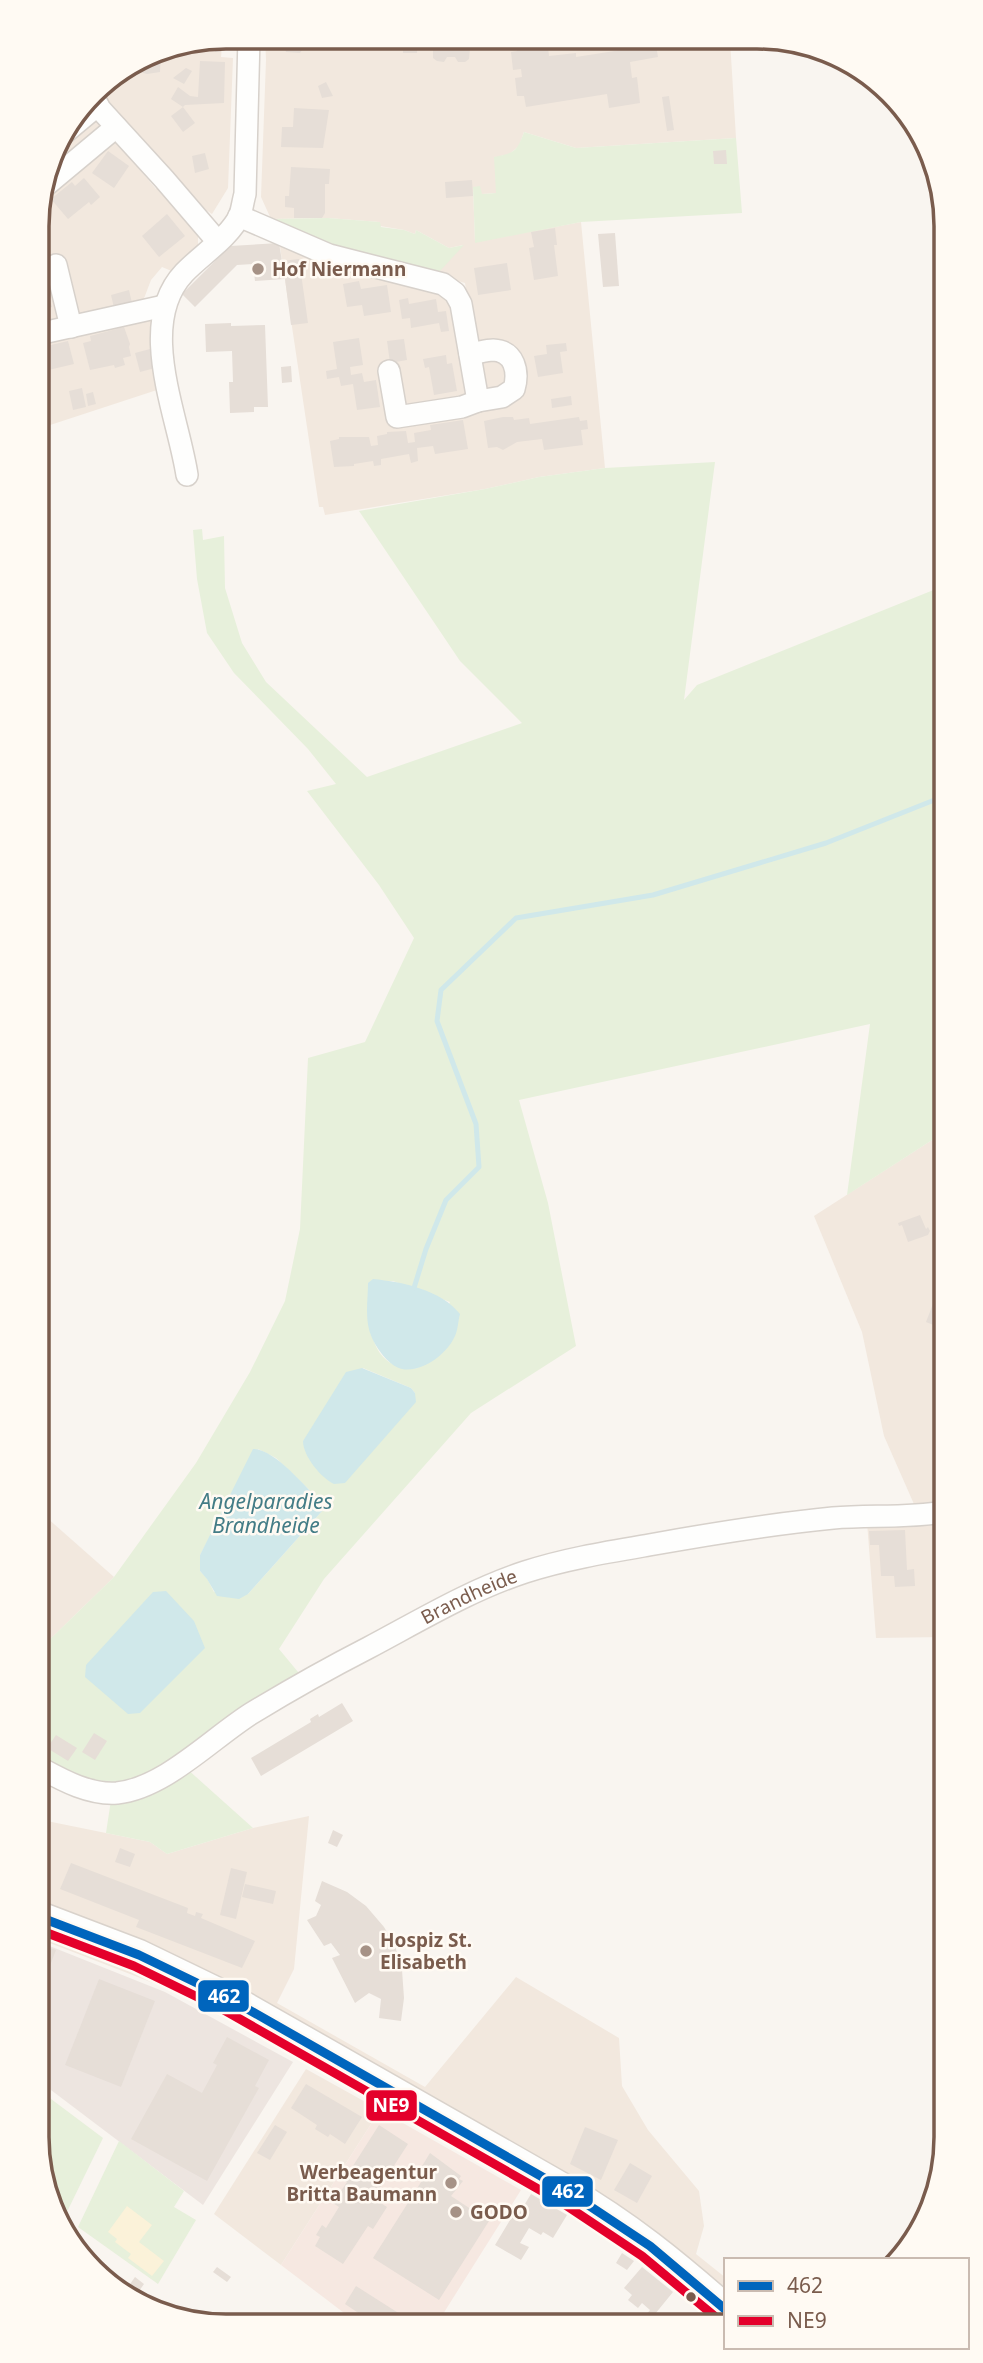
<svg xmlns="http://www.w3.org/2000/svg" width="983" height="2363" font-family="'Noto Sans',sans-serif">
  <style>
    .residential { fill: #f2e8de }
    .commercial { fill: #f6e8e1 }
    .industrial { fill: #ede5e0 }
    .green { fill: #e7f0db; fill-rule: evenodd }
    .sand { fill: #fbf2d9 }
    .water { fill: #d0e8ea }
    .lines { fill: none; stroke-linecap: round; stroke-linejoin: round }
    .stream { stroke: #d0e8ea; stroke-width: 5 }
    .building { fill: #e6ded7 }
    .street-casing { stroke: #d7d1cb; stroke-width: 24 }
    .secondary-casing { stroke: #d9d2cb; stroke-width: 33 }
    .street { stroke: #fefefd; stroke-width: 21 }
    .secondary { stroke: #fefefd; stroke-width: 30 }
    .bus-1-casing { stroke: #fffaf3; stroke-width: 14 }
    .bus-2-casing { stroke: #fffaf3; stroke-width: 14 }
    .bus-1 { stroke: #0065bd; stroke-width: 9 }
    .bus-2 { stroke: #e4002b; stroke-width: 9 }
    .poi-dot { fill: #a69286; stroke: #fffaf3; stroke-width: 2.5 }
    .bus-dot { fill: #7a5c4d; stroke: #fffaf3; stroke-width: 2.5 }
    .labels { text-anchor: middle; dominant-baseline: central; stroke-width: 5; stroke-linejoin: round; paint-order: stroke }
    .poi-label { font-size: 19px; font-weight: bold; fill: #7a5c4d; stroke: #fffaf3; text-anchor: start }
    .street-label { font-size: 19px; fill: #7a5c4d; stroke: #fffaf3 }
    .water-label { font-size: 21px; font-style: italic; fill: #437c86; stroke: #fffaf3 }
    .rim { fill: none; stroke: #7a5c4d; stroke-width: 3.5 }
    .line-badge { stroke: #fffaf3; stroke-width: 2.5 }
    .badge-label { font-size: 19px; text-anchor: middle; font-weight: bold; fill: #fff }
  </style>
  <rect width="100%" height="100%" fill="#f9f5f0"/>
  <g class="residential">
    <path d="M226,37H244V46L222,47L221,57L233,58L228,188L212,214L190,199L97,89L101,84L154,51Z"/>
    <path d="M265,37L730,40L736,138L576,148L524,132L519,146L507,156L502,155L496,193L482,194L473,187L475,242L581,222L605,468L539,477L485,489L325,515L323,507H319L279,240L440,292L472,329L465,283L433,274L463,245L449,248L416,230L415,234L404,230L380,226V222L328,218L271,219L261,197L266,60Z"/>
    <path d="M85,104L156,189L160,185L198,232V247L174,272L162,267L151,280L143,301L38,327L37,213L56,143Z"/>
    <path d="M141,315L151,320V339L160,389L38,429V340Z"/>
    <path d="M943,1133L944,1637L876,1638L867,1522L921,1520L884,1436L862,1332L814,1216Z"/>
    <path d="M46,1517L114,1577L41,1648V1521Z"/>
    <path d="M309,1816L294,1969L277,2003L425,2087L516,1977L619,2038L622,2086L648,2130L699,2191L704,2226L696,2254L726,2278V2310L663,2254L306,2042L42,1940V1820L150,1842L167,1854L253,1828Z"/>
    <path d="M306,2069L380,2110L281,2265L214,2214Z"/>
  </g>
  <path class="commercial" d="M380,2110L521,2190L438,2322H356L281,2265Z"/>
  <path class="industrial" d="M42,1943L165,1992L293,2062L203,2205L43,2084Z"/>
  <g class="green">
    <path d="M524,132L576,148L736,138L742,213L581,222L475,243L473,187L480,186L482,194L496,193L494,157C514,153 517,152 524,132Z"/>
    <path d="M328,218L380,222L381,227L404,230L415,234L416,230L449,248L464,245L440,271L433,274L328,245L271,219Z"/>
    <path d="M715,462L684,700L697,685L941,587L943,1133L847,1195L870,1024L519,1100L548,1203L576,1346L471,1413L324,1579L279,1649L303,1678L168,1770L115,1788L42,1763L41,1648L114,1577L196,1463L250,1372L285,1301L300,1229L308,1058L365,1042L414,938L379,885L307,791L336,784L308,749L234,673L207,633L197,579L193,530L202,529L203,540L224,536L225,588L242,643L266,682L367,777L522,723L460,661L359,511L485,489L539,477L605,468ZM393,1281L450,1302L418,1368C367,1372 368,1320 368,1283ZM363,1368L411,1388L415,1393L303,1441ZM258,1449L276,1458L321,1501L323,1510L248,1594L214,1592L207,1578L200,1571V1555Z"/>
    <path d="M186,1768L253,1828L167,1854L150,1842L106,1833L111,1800Z"/>
    <path d="M43,2093L103,2138L63,2220L43,2186Z"/>
    <path d="M119,2141L184,2191L174,2207L196,2220L158,2284L78,2227Z"/>
  </g>
  <path class="sand" d="M127,2206L152,2225L139,2242L164,2261L152,2276L128,2258L131,2254L115,2242L117,2239L108,2232Z"/>
  <g class="water">
    <path d="M373,1279C403,1282 441,1290 460,1314C458,1321 458,1330 455,1336C447,1354 422,1373 402,1369C389,1366 377,1349 372,1338C364,1321 368,1300 368,1283Z"/>
    <path d="M362,1368L411,1388L415,1393L416,1402L345,1483L334,1484C321,1478 303,1456 303,1441L346,1372Z"/>
    <path d="M253,1449C275,1449 305,1487 321,1502L323,1510L248,1594L239,1599L217,1596L207,1579L200,1571V1555Z"/>
    <path d="M166,1591L194,1621L205,1648L140,1713L128,1714L85,1677L86,1665L153,1592Z"/>
  </g>
  <g class="lines">
    <path class="stream" d="M414,1288L426,1249L446,1200L479,1167L476,1124L437,1021L441,990L516,918L653,895L826,843L942,797"/>
  </g>
  <g class="building">
    <path d="M231,37V46L221,47V52H215V39Z"/>
    <path d="M275,37H313L312,47H304L300,53L286,52L284,46L275,45Z"/>
    <path d="M329,37L362,38V45L329,42Z"/>
    <path d="M381,38H418L417,53H403V48H381Z"/>
    <path d="M433,38H471L469,59L465,62H458L455,57H447L444,62L437,61L433,58Z"/>
    <path d="M533,39H547L549,56L576,53V57L621,50L620,39H655L658,57L630,62L632,78L637,77L640,103L609,108L607,94L526,107L524,96H517L515,78L522,77L521,69L513,70L511,52L517,51L516,41Z"/>
    <path d="M161,50L160,72L147,74L136,71V62L154,51Z"/>
    <path d="M200,61L225,62L224,103L185,105L183,107L171,99L178,87L190,96L198,97Z"/>
    <path d="M186,68L192,71L184,84L173,78Z"/>
    <path d="M326,82L333,96L322,98L318,86Z"/>
    <path d="M669,96L674,130L667,131L662,97Z"/>
    <path d="M183,107L195,123L183,132L171,116Z"/>
    <path d="M294,108L329,110L323,148L281,147L282,127H293Z"/>
    <path d="M726,150L727,164H714L713,151Z"/>
    <path d="M108,151L129,166L114,188L92,173Z"/>
    <path d="M205,153L209,169L195,173L192,156Z"/>
    <path d="M291,167L330,169L329,184H325V213L322,218H294V208L285,207V196H289Z"/>
    <path d="M84,178L100,197L91,205L89,202L68,219L51,199L72,182L75,186Z"/>
    <path d="M472,180L473,196L446,198L445,182Z"/>
    <path d="M167,214L185,236L159,257L142,236Z"/>
    <path d="M555,228L557,245H554L558,276L534,280L529,248L534,247L531,232Z"/>
    <path d="M615,233L619,286L603,287L598,234Z"/>
    <path d="M279,243L282,261L299,259L308,323L291,325L285,279L255,281L253,264L237,265L195,307L182,294L230,246Z"/>
    <path d="M507,263L511,290L478,295L474,268Z"/>
    <path d="M44,274L46,282L39,288L42,298L50,300L52,307L37,311V276Z"/>
    <path d="M359,281L361,289L387,285L391,312L364,316L362,305L347,307L343,284Z"/>
    <path d="M129,290L132,303L114,308L111,295Z"/>
    <path d="M408,298L409,304L436,299L438,312L446,311L449,331L441,332L439,323L411,328L410,318L402,319L399,300Z"/>
    <path d="M231,323V326L265,325L268,407H254V412L230,413L229,382H233L232,351L206,352L205,324Z"/>
    <path d="M124,327L130,344L129,347L131,356L123,358L125,365L115,368L114,365L90,370L83,343L91,341L90,336Z"/>
    <path d="M359,338L363,365L350,367L351,375L362,373L364,382L376,380L380,407L357,410L353,384L341,386L339,377L327,379L326,371L337,369L333,342Z"/>
    <path d="M404,339L407,360L390,363L387,341Z"/>
    <path d="M68,341L74,364L40,372L38,348Z"/>
    <path d="M566,343L567,351L560,352L563,373L538,377L534,356L547,354L546,345Z"/>
    <path d="M150,349L155,368L140,372L135,353Z"/>
    <path d="M446,355L447,364L452,363L457,391L434,395L429,367L425,368L423,359Z"/>
    <path d="M291,366L292,382L282,383L281,367Z"/>
    <path d="M82,388L86,407L73,410L69,391Z"/>
    <path d="M93,392L96,404L88,406L86,394Z"/>
    <path d="M571,396L572,405L552,408L551,399Z"/>
    <path d="M503,417H513L514,420L529,418L530,424L579,417L580,421L587,420L588,429L581,430L583,445L544,450L542,439L517,442L503,450L497,447L488,448L484,421Z"/>
    <path d="M463,420L468,449L435,454L433,446L417,448L418,461L411,463L409,454L381,459V465L374,466L373,461L354,464V466L334,467L330,441L339,439V437H369L371,446L378,445L377,436L387,434V432L406,431L408,443L415,442L414,433L431,430L430,425Z"/>
    <path d="M920,1215L926,1229L928,1227L930,1231L928,1235L908,1242L902,1225L899,1226L898,1223Z"/>
    <path d="M943,1269V1295L942,1297L933,1292Z"/>
    <path d="M934,1301L943,1305V1329L926,1322Z"/>
    <path d="M905,1530L907,1570L914,1569L915,1586L895,1587L894,1576H881L879,1545H870L869,1531Z"/>
    <path d="M342,1703L353,1721L261,1776L251,1758L311,1722L310,1719L318,1714L319,1717Z"/>
    <path d="M94,1733L107,1741L95,1760L82,1752Z"/>
    <path d="M56,1735L77,1748L68,1761L47,1748Z"/>
    <path d="M333,1830L343,1835L337,1847L328,1843Z"/>
    <path d="M120,1848L135,1854L130,1867L115,1862Z"/>
    <path d="M71,1863L188,1908L187,1913L195,1916L196,1912L203,1914L201,1918L255,1941L242,1968L136,1927L139,1920L60,1889Z"/>
    <path d="M231,1868L247,1872L236,1919L220,1915Z"/>
    <path d="M322,1881L347,1892L366,1906L384,1927L395,1946L402,1970L404,1998L401,2021L379,2018L381,1999L369,1993L355,2003L332,1958L340,1955L331,1943L324,1946L307,1920L316,1916L321,1905L315,1901Z"/>
    <path d="M245,1884L276,1891L273,1904L242,1897Z"/>
    <path d="M42,1945L56,1950L43,1984H42Z"/>
    <path d="M99,1979L155,2001L121,2087L65,2065Z"/>
    <path d="M227,2037L269,2060L255,2086L259,2088L207,2181L131,2139L167,2074L202,2093L217,2065L213,2063Z"/>
    <path d="M306,2084L362,2117L345,2144L330,2134L328,2137L315,2129L317,2125L291,2108Z"/>
    <path d="M275,2125L287,2132L270,2160L257,2153Z"/>
    <path d="M379,2125L408,2144L373,2198L387,2207L373,2229L368,2226L343,2264L315,2246L320,2237L316,2235L322,2225L326,2228L339,2207L333,2203L347,2182L344,2180Z"/>
    <path d="M585,2127L618,2140L601,2180L570,2164Z"/>
    <path d="M430,2153L461,2176L459,2179L463,2181L451,2196L489,2221L439,2300L373,2258L423,2179L421,2177L423,2174L419,2171Z"/>
    <path d="M630,2163L652,2176L637,2203L614,2190Z"/>
    <path d="M531,2194L567,2215L553,2238L543,2232L541,2235L529,2228L520,2243L529,2247L521,2260L495,2245L513,2215L517,2217Z"/>
    <path d="M622,2253L634,2261L627,2270L616,2263Z"/>
    <path d="M217,2267L231,2277L227,2282L213,2272Z"/>
    <path d="M642,2267L673,2292L655,2314L656,2321H641L650,2310L642,2303L638,2308L628,2300L632,2295L624,2288Z"/>
    <path d="M135,2277L144,2284L137,2294L128,2287Z"/>
    <path d="M356,2286L400,2314L395,2322H372L345,2304Z"/>
  </g>
  <g class="lines">
    <defs>
      <g id="street">
        <path d="M90,98L164,179L218,242"/>
        <path d="M62,135L98,105"/>
        <path d="M44,187L116,127"/>
        <path d="M239,216L329,255L443,284L455,293L461,304L478,401L462,407L397,417L389,371"/>
        <path d="M56,265L71,327"/>
        <path d="M38,334L164,306"/>
        <path d="M470,354C478,353 486,350 493,350C515,351 519,372 514,389L502,397L478,401"/>
        <path d="M187,475C178,415 136,324 184,273C201,255 229,238 240,215C242,209 243,201 245,194L249,37"/>
        <path id="s1" d="M42,1769C64,1781 90,1795 117,1793C165,1788 212,1738 252,1713C290,1690 329,1668 368,1648C419,1621 470,1590 525,1572C565,1559 608,1552 649,1545C710,1534 771,1524 833,1518C870,1515 907,1518 944,1512"/>
      </g>
      <path id="secondary" d="M42,1918L139,1955L230,1999L567,2191C626,2225 675,2265 726,2310"/>
    </defs>
    <use href="#street" class="street-casing"/>
    <use href="#secondary" class="secondary-casing"/>
    <use href="#street" class="street"/>
    <use href="#secondary" class="secondary"/>
    <defs>
      <path id="bus-1" d="M42,1918L139,1955L230,1999L567,2191L650,2246L726,2310"/>
      <path id="bus-2" d="M42,1931L134,1966L224,2010L561,2202L642,2256L718,2319"/>
    </defs>
    <use href="#bus-1" class="bus-1-casing"/>
    <use href="#bus-2" class="bus-2-casing"/>
    <use href="#bus-1" class="bus-1"/>
    <use href="#bus-2" class="bus-2"/>
  </g>
  <g class="poi-dot">
    <circle cx="258" cy="269" r="7"/>
    <circle cx="366" cy="1951" r="7"/>
    <circle cx="451" cy="2183" r="7"/>
    <circle cx="456" cy="2212" r="7"/>
  </g>
  <circle class="bus-dot" cx="691" cy="2297" r="6"/>
  <g class="labels">
    <g class="poi-label">
      <text x="272" y="269">Hof Niermann</text>
      <text x="380" y="1940">Hospiz St.<tspan x="380" dy="22">Elisabeth</tspan></text>
      <text x="437" y="2172" text-anchor="end">Werbeagentur<tspan x="437" dy="22">Britta Baumann</tspan></text>
      <text x="470" y="2212">GODO</text>
    </g>
    <g class="street-label">
      <text stroke="none"><textPath href="#s1" startOffset="485">Brandheide</textPath></text>
    </g>
    <g class="water-label">
      <text x="266" y="1501">Angelparadies<tspan x="266" dy="24">Brandheide</tspan></text>
    </g>
  </g>
  <path d="M0 0H983V2363H0ZM226 49H757A177 177 0 0 1 934 226V2137A177 177 0 0 1 757 2314H226A177 177 0 0 1 49 2137V226A177 177 0 0 1 226 49Z" fill="#fffaf3" fill-rule="evenodd"/>
  <path class="rim" d="M226 49H757A177 177 0 0 1 934 226V2137A177 177 0 0 1 757 2314H226A177 177 0 0 1 49 2137V226A177 177 0 0 1 226 49Z"/>
  <g class="line-badge">
    <rect x="197" y="1979" width="53" height="34" rx="7" fill="#0065bd"/>
    <rect x="365" y="2089" width="53" height="33" rx="7" fill="#e4002b"/>
    <rect x="541" y="2175" width="53" height="33" rx="7" fill="#0065bd"/>
  </g>
  <g class="badge-label">
    <text x="224" y="2003">462</text>
    <text x="391" y="2112">NE9</text>
    <text x="568" y="2198">462</text>
  </g>
  <rect x="724" y="2258" width="245" height="91" fill="#fffaf3" stroke="#cabbb1" stroke-width="2"/>
  <rect x="738" y="2281" width="35" height="10" fill="#0065bd" stroke="#cabbb1" stroke-width="2"/>
  <text x="787" y="2293" font-size="21" fill="#7a5c4d">462</text>
  <rect x="738" y="2316" width="35" height="10" fill="#e4002b" stroke="#cabbb1" stroke-width="2"/>
  <text x="787" y="2328" font-size="21" fill="#7a5c4d">NE9</text>
</svg>
